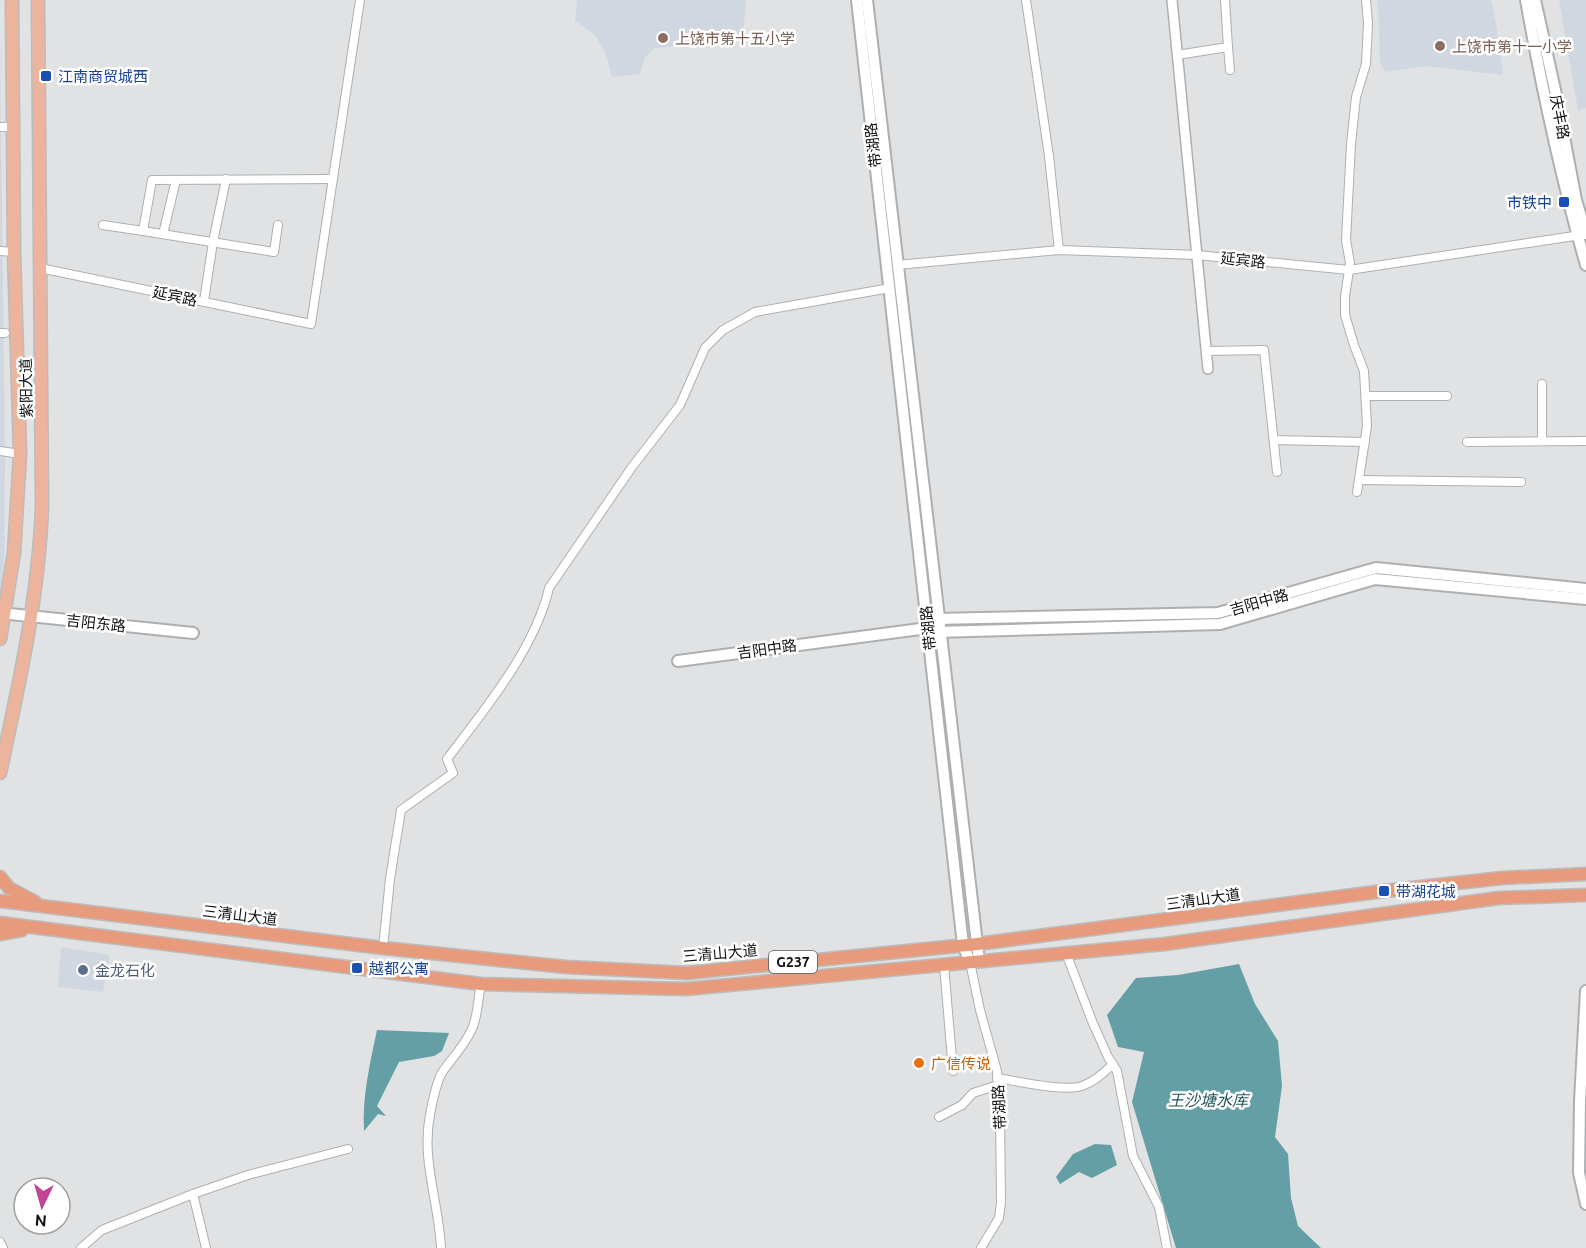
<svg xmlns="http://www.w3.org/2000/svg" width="1586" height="1248" font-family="Ubuntu,'Noto Sans SC',sans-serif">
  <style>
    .built { fill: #d1d7e0 }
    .water { fill: #649fa5 }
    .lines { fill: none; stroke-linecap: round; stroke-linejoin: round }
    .minor-casing { stroke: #adafb1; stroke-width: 10 }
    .tertiary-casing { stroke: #adafb1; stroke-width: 12 }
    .secondary-casing { stroke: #adafb1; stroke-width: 14 }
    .primary-casing { stroke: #bcbcbc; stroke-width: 15 }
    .trunk-casing { stroke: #bcbcbc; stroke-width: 15 }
    .minor { stroke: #fff; stroke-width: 8 }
    .tertiary { stroke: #fff; stroke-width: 9 }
    .secondary { stroke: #fff; stroke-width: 10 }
    .primary { stroke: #edb49d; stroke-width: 12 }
    .trunk { stroke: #e79b7c; stroke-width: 12 }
    .education-dot { fill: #8d6e63; stroke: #fff; stroke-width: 2 }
    .transit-dot { fill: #1a4fb4; stroke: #fff; stroke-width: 2 }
    .service-dot { fill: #5c6f8a; stroke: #fff; stroke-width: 2 }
    .food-dot { fill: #e8710a; stroke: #fff; stroke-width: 2 }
    .labels { text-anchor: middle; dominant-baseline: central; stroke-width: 5; stroke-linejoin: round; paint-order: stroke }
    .shield { fill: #fff; stroke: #585858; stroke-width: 1.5 }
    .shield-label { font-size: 14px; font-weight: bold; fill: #101111 }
    .education-label { font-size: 15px; fill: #785e54; stroke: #fff; text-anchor: start }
    .transit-label { font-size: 15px; fill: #164399; stroke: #fff; text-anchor: start }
    .street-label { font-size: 15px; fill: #101111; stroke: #fff }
    .service-label { font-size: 15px; fill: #4e5e75; stroke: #fff; text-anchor: start }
    .food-label { font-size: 15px; fill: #c56008; stroke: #fff; text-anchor: start }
    .water-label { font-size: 16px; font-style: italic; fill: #1f5358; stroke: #fff }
  </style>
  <rect width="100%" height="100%" fill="#e0e2e4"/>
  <g class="built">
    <path d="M577,0H746L743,36L691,45L655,48L645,57L640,74L612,77L606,54L594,34L575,21Z"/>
    <path d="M1378,0H1491L1497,29L1503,75L1426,66L1385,72L1380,63Z"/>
    <path d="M1559,0H1586V108L1578,110Z"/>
    <path d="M0,44L5,452L4,613L0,625Z"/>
    <path d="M61,947L110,955L103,992L58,987Z"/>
  </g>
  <g class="water">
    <path d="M1239,964L1255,1004L1278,1041L1282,1086L1275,1137L1288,1154L1291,1198L1298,1226L1321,1248H1176L1132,1102L1144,1052L1118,1047L1107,1015L1136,978L1178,975Z"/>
    <path d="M377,1030L449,1033L442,1051L434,1056L399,1062L377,1106L386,1116L378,1114L364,1131C362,1097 370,1063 377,1030Z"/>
    <path d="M1095,1144L1111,1145L1117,1165L1092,1178L1079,1172L1060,1184L1056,1177L1073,1154Z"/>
  </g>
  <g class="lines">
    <defs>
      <g id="minor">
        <path d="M1026,0L1049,156L1059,250"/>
        <path d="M1228,47L1230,70"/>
        <path d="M1177,55L1228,47L1225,0"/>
        <path d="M0,127H12"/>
        <path d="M103,225L143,231L152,180L333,179"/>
        <path d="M143,231L274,252L278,225"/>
        <path d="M163,234L176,180"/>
        <path d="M0,251L14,252"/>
        <path d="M897,265L1059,250L1197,255L1349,270L1581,235"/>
        <path d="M40,268L311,324L360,0"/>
        <path d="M204,301L213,242L226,179"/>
        <path d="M0,333H5"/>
        <path d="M1206,351L1264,350L1277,472"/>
        <path d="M1542,384V441"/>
        <path d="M1366,396H1447"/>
        <path d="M1274,440L1365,442"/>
        <path d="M1467,442L1586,441"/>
        <path d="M0,451L20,454"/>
        <path d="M1359,480L1521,482"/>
        <path d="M1357,492L1367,426L1364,371L1354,345L1345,315V297L1350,263L1346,240L1351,144L1356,97L1366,64L1368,23L1366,0"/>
        <path d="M383,948L390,879L401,810L453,773L447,759C484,711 536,647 549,588L632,467L680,405L705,348L723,330L755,312L890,288"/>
        <path d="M1066,953L1092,1021L1108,1057L1117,1071L1133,1156L1159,1207L1167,1248"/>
        <path d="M970,962L980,1010L997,1071L1000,1111L1001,1202L999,1218L981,1248"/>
        <path d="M944,965L953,1071"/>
        <path d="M997,1078C1017,1081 1064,1092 1082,1086C1094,1082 1104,1073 1113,1064"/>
        <path d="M939,1117L962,1105L973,1093L998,1085"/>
        <path d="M193,1194L206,1248"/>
        <path d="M0,1242L3,1248"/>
        <path d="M81,1248L102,1230L193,1194L248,1175L348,1149"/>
        <path d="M441,1248C439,1203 421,1160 430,1115C432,1104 437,1080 443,1071C453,1057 465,1045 472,1029C478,1016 478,998 481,984"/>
      </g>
      <path id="tertiary" d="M1172,0L1208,369"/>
      <g id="secondary">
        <path d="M857,0L963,945L970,962"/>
        <path d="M867,0L979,961"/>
        <path d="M1526,0C1542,89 1561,178 1586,265"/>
        <path d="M1535,0L1555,90L1576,200L1586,234"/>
        <path d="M0,613L193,633"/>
        <path d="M934,619L1218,613L1376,568L1586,589"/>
        <path d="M935,632L1220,624L1375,579L1586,599"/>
        <path d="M678,661L928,628"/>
        <path d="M1586,991L1580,1101L1579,1173L1586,1204"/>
      </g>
      <g id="primary">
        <path d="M0,639L14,553L20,454L14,252L12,0"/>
        <path d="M0,773C19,684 39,596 42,505L38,0"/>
      </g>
      <g id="trunk">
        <path d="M0,877L9,888L35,902"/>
        <path d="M0,901L383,948L566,967L687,973L977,944L1384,891L1502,878L1586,874"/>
        <path d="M0,923L481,984L686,989L1165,944L1499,898L1586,895"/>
        <path d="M0,934L22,930"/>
      </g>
    </defs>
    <use href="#minor" class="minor-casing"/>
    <use href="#tertiary" class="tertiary-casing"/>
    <use href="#secondary" class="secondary-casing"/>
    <use href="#primary" class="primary-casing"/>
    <use href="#trunk" class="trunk-casing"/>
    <use href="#minor" class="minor"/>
    <use href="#tertiary" class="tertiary"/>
    <use href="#secondary" class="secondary"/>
    <use href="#primary" class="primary"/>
    <use href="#trunk" class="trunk"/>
  </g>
  <g class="education-dot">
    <circle cx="663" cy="38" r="6"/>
    <circle cx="1440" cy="46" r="6"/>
  </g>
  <g class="transit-dot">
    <rect x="40" y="70" width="12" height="12" rx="3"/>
    <rect x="1558" y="196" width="12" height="12" rx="3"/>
    <rect x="1378" y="885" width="12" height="12" rx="3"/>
    <rect x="351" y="962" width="12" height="12" rx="3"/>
  </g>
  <circle class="service-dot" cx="83" cy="970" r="6"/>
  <circle class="food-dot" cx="919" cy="1063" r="6"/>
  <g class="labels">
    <rect class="shield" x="769" y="951" width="48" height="22" rx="4.5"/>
    <g class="shield-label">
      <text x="793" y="962">G237</text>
    </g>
    <g class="education-label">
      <text x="675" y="38">上饶市第十五小学</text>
      <text x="1452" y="46">上饶市第十一小学</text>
    </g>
    <g class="transit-label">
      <text x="58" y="76">江南商贸城西</text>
      <text x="1552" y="202" text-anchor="end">市铁中</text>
      <text x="1396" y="891">带湖花城</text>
      <text x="369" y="968">越都公寓</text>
    </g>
    <g class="street-label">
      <text transform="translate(1560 117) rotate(79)">庆丰路</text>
      <text transform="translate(873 145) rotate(-97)">带湖路</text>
      <text transform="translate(1243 260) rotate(6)">延宾路</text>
      <text transform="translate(175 296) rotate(12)">延宾路</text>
      <text transform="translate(26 388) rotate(-91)">紫阳大道</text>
      <text transform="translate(1259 602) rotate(-16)">吉阳中路</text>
      <text transform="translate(96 623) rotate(6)">吉阳东路</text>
      <text transform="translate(928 628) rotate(-96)">带湖路</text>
      <text transform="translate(767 649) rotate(-8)">吉阳中路</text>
      <text transform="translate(1203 899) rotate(-8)">三清山大道</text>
      <text transform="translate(240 915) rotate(7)">三清山大道</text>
      <text transform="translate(720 953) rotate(-5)">三清山大道</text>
      <text transform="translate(999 1107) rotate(-93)">带湖路</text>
    </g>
    <g class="service-label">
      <text x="95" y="970">金龙石化</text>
    </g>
    <g class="food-label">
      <text x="931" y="1063">广信传说</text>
    </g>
    <g class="water-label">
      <text x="1208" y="1100">王沙塘水库</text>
    </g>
  </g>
  <g transform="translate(42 1206) rotate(185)"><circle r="28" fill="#ffffff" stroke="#9fa0a0" stroke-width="1.5"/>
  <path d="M0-4.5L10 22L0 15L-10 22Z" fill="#c24492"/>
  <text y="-9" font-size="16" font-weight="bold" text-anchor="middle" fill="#101111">N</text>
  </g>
</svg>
